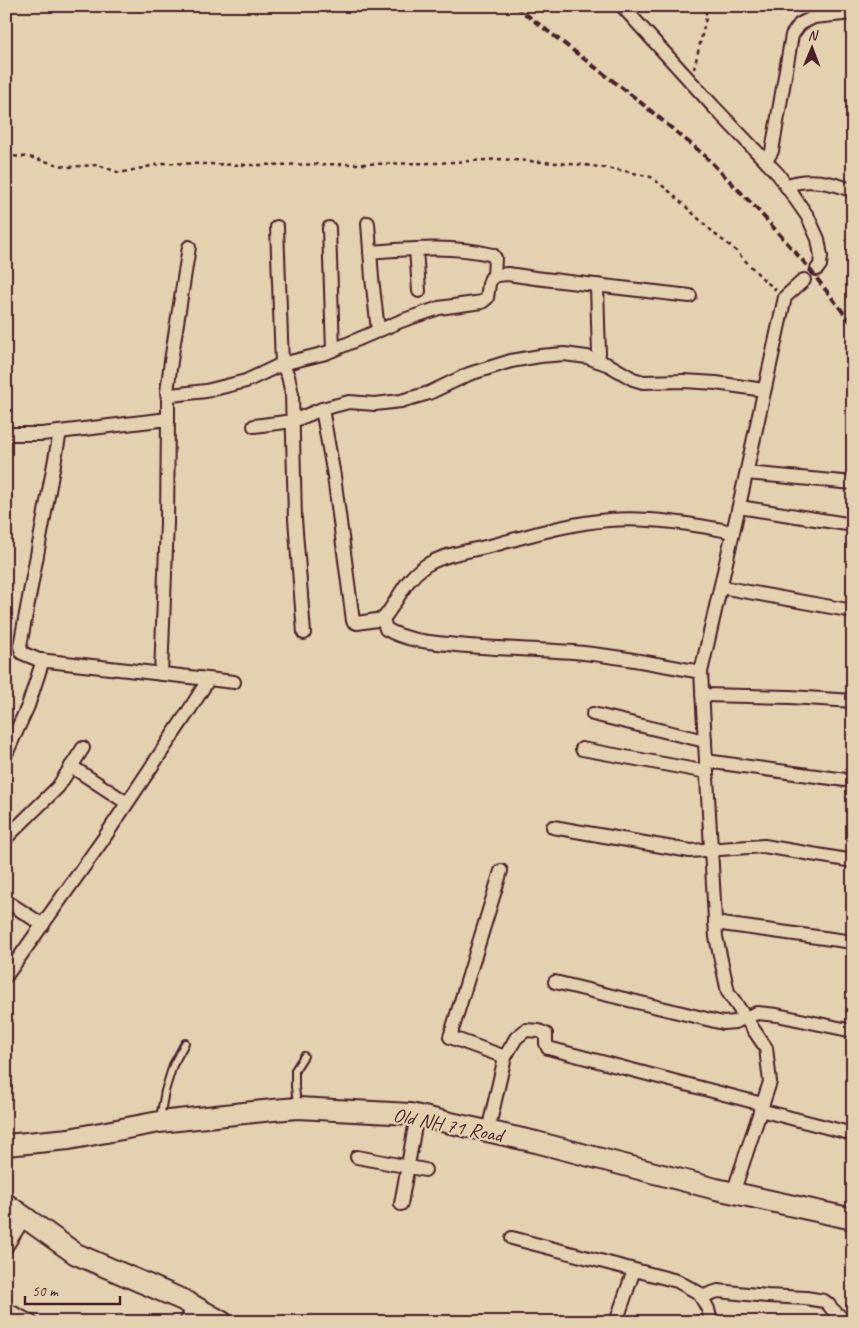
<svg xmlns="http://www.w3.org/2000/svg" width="859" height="1328" font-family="Caveat,sans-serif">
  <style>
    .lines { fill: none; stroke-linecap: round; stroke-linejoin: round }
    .service-casing { stroke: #4a1f2b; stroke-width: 10 }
    .minor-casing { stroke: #4a1f2b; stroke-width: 16 }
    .primary-casing { stroke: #4a1f2b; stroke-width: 24 }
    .path { stroke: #4a1f2b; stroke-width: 2.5; stroke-dasharray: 4 4; stroke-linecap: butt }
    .service { stroke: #e4d1af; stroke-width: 6 }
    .minor { stroke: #e4d1af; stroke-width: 12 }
    .primary { stroke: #e4d1af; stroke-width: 20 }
    .rail { stroke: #4a1f2b; stroke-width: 4; stroke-dasharray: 8 4; stroke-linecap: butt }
    .labels { text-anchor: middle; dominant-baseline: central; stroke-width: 4.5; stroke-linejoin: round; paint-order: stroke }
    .street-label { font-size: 20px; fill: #4a1f2b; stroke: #e4d1af }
  </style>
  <rect width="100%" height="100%" fill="#e4d1af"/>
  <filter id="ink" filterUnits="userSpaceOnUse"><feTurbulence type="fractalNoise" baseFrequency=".02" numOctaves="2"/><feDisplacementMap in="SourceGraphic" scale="10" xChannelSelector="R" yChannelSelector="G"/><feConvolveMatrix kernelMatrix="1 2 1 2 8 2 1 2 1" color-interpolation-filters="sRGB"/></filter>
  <g filter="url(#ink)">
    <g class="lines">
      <defs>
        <g id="service">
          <path d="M297,1104L295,1087V1070L304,1056"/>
          <path d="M160,1118L165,1091L173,1065L185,1043"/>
        </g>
        <g id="minor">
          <path d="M622,6L713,106L778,174L808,217L818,239L821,256L820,265L817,269"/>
          <path d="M766,161L772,151L792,35L800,24L814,17L853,13"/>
          <path d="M786,186C806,177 833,182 853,191"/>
          <path d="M368,223L372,278L378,330"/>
          <path d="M277,227L282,364L288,376L292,394L295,519L304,633"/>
          <path d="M329,228L333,350"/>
          <path d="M416,249L419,291"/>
          <path d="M370,252C411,249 452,245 493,255L495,258L494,276"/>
          <path d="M597,285L598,322L599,353L598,361"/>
          <path d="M168,399L167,392L171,361L189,247"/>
          <path d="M322,409L334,476L353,621L357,623L383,619C399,600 403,581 425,566C445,553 471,551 494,545C531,535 570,523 609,520C650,517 693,524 733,532"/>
          <path d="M168,419V399L171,395L206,391L246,381L282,364L326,353L401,321L439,308L482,302L487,298L489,284L491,278L497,275L508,274L535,278L690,296"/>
          <path d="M254,426L293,421L322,409L349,402L375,404L401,401L429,393L469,374L511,361L540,356L564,354L587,357L609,365L633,379L643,382L684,381L716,383L764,390"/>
          <path d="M60,432L20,646L22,653L39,660L234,682"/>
          <path d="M6,434H42L168,419L167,523L161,674"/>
          <path d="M747,473L853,483"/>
          <path d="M739,507L853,525"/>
          <path d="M721,587L853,611"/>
          <path d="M383,619L386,629C405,640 427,642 448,644C490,649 532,649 573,652C616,655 659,665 701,672"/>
          <path d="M702,695L790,697L853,701"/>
          <path d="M593,714L705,741"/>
          <path d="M582,749L707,772"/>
          <path d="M6,754L28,706L43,660"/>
          <path d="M706,761L853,781"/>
          <path d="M71,766L127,803"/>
          <path d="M553,827L690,851L764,846L853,861"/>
          <path d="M6,838L58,787L83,748"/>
          <path d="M501,871L450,1037L505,1057"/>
          <path d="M6,901L43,925"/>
          <path d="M715,923L853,942"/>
          <path d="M6,976L102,841L188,712L205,685L207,679"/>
          <path d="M555,982L723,1023L735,1022L757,1013L777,1015L853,1031"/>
          <path d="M760,1110L853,1134"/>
          <path d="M488,1131L505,1057L516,1038L526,1030L539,1031L546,1034V1043L548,1048L762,1104"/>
          <path d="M357,1157L425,1170"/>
          <path d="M733,1193L770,1082L766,1048L728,992L716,937L701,672L741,497L785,297L804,280"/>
          <path d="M401,1204L417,1115"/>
          <path d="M512,1238L677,1281L699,1293L708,1309L711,1322"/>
          <path d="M6,1247L25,1217"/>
          <path d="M702,1298L709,1294L718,1291L767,1296L806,1298L824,1301L828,1304L832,1309L846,1322"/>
          <path d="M6,1309L31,1322"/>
          <path d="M186,1322L194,1306"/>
          <path d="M616,1322L634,1270"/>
        </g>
        <g id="primary">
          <path d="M6,1145L69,1139L159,1122L273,1110L298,1108L410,1114L536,1142L716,1189L853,1219"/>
          <path d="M6,1204L76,1254L183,1300L222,1322"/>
        </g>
      </defs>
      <use href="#service" class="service-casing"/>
      <use href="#minor" class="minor-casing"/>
      <use href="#primary" class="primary-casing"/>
      <g class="path">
        <path d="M694,69L706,18V6"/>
        <path d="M6,156L29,157L67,167L98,165L120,173L164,163L249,165L359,164L438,163L500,159L585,165L625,171L651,177L669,191L716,235L734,249L763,279L776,290"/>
      </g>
      <use href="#service" class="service"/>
      <use href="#minor" class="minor"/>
      <use href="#primary" class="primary"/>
      <path class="rail" d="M515,6L634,97L704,155L756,208L804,262L853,325"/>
    </g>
  </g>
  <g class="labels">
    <g class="street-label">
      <text transform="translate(448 1125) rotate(11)">Old NH 71 Road</text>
    </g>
  </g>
  <rect width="859" height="1328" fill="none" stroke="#e4d1af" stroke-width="25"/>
  <rect x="12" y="12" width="834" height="1303" fill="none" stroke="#4a1f2b" stroke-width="2" filter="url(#ink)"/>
  <g transform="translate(812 48) rotate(1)" stroke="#e4d1af" stroke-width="4" paint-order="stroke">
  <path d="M0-4L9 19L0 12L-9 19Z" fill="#4a1f2b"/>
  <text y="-8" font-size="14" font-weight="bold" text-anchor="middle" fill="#4a1f2b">N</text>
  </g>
  <path d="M25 1296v8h95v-8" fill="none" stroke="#4a1f2b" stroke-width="2.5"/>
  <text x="32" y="1296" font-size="15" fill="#4a1f2b" stroke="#e4d1af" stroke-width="4" paint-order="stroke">50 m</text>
</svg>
